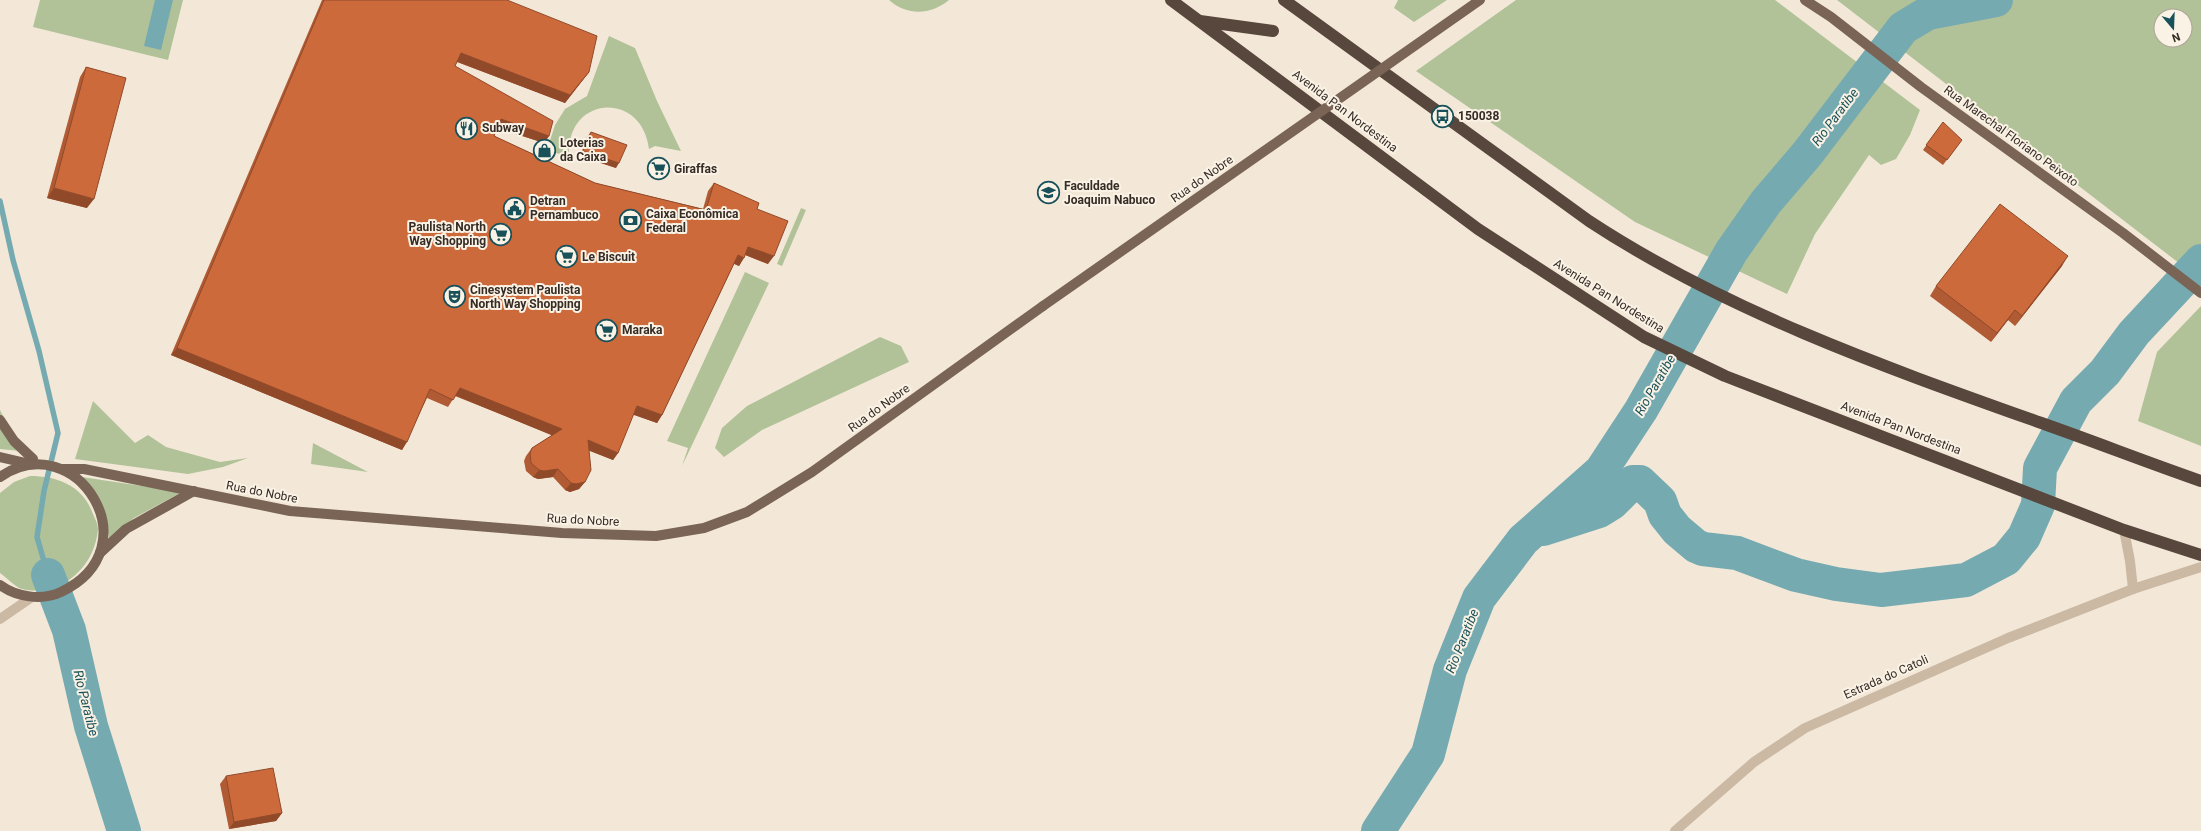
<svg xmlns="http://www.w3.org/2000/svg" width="2201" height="831" font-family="Roboto,sans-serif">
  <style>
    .green { fill: #b1c298; fill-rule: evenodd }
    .water { fill: #76aab1 }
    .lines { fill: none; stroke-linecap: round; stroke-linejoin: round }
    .stream { stroke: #76aab1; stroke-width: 5.5 }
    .river { stroke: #76aab1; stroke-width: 34 }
    .minor { stroke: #cbb9a4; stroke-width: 10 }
    .major { stroke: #796456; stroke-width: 10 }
    .highway { stroke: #58473c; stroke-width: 12 }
    .major-bridge { stroke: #796456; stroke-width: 10 }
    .wall { fill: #b05b34 }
    .shaded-wall { fill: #904a2a }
    .building { fill: #cd6a3c; stroke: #904a2a }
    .labels { text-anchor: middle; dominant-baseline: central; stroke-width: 4; stroke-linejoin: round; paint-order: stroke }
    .street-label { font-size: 12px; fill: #362c26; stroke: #faf2e5 }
    .poi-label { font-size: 12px; font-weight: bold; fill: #362c26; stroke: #faf2e5; text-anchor: start }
    .water-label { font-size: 13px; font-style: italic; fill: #19515a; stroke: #faf2e5 }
  </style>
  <rect width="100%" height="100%" fill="#f3e8d8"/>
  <g class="green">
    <path d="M40,0H183L168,60L33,27Z"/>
    <path d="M889,0H949C931,15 907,16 889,0Z"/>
    <path d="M1398,0H1447L1414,22L1394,8Z"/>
    <path d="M1516,0H1775L1920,110L1910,135L1896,159L1881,165L1869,155L1815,234L1787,294L1635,222L1416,71Z"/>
    <path d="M1837,0H2201V280ZM2161,16H2185V40H2161Z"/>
    <path d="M609,36L635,48L657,101L681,151L655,146L649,149C642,90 565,95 569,157L547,150L555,125L565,109L587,96Z"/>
    <path d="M801,208L806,210L782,266L777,264Z"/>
    <path d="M745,272L769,283L682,466L688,448L667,441Z"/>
    <path d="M2201,306V446L2138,421L2157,352Z"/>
    <path d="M880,337L901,346L909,362L762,430L724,457L715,448L722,428L747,406Z"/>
    <path d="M93,401L135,443L148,435L166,447L220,462L248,458L223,467L188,474L75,459Z"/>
    <path d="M0,410L11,432L30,452L0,449Z"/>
    <path d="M313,443L368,472L311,464Z"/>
    <path d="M30,476C58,476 83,486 93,514C95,519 98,524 98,529C95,567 61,598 22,589C15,587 6,577 0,573V493L14,482Z"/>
    <path d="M82,477L182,492L134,518L109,539C107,514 101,495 82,477Z"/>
  </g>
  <path class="water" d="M155,0H173L161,50L144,46Z"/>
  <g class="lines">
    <path class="stream" d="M0,201L13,260L39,351L58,433L44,491L37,537L48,575"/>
    <g class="river">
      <path d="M1543,529L1599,511L1612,503L1633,482H1640L1660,501L1665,515L1677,530L1696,546L1703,549L1737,553L1796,575L1836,584L1881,590L1966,580L2006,559L2024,537L2038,505L2040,468L2076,401L2105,372L2134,333L2201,261"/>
      <path d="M48,575L69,630L91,726L124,831"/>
      <path d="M1378,831L1428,754L1450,670L1479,598L1523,540L1601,471L1641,410L1731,252L1766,202L1807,154L1903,28L1928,13L1996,0"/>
    </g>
    <g class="minor">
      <path d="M2124,530L2130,561L2133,589"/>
      <path d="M0,619L32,597"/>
      <path d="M1675,831L1754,762L1805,728L2008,638L2133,589L2201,567"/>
    </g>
    <g class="major">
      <path d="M1805,0L1831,17L1921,87L2123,233L2201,293"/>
      <path d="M0,420L14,441L33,459"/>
      <path d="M0,457L30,464"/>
      <path d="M62,469H84L290,511L562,533L656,536L704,528L747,512L812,472L1043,306"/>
      <path d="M0,477C76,425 154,548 61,592C42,601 16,597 0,585"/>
      <path d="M100,553L126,529L194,491"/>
    </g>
    <g class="highway">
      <path d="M1171,0L1478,229L1644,337L1725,376L2124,530L2201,555"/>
      <path d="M1284,0L1589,221C1729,313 1890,369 2047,425C2098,443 2149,463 2201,481"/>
      <path d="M1200,21L1273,31"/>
    </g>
    <path class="major-bridge" d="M1043,306L1480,0"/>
  </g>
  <g class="wall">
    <path d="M322,0H507L589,72L565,103L457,62L455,66L549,136L544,143L497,128L494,136L595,183L703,209L708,191L714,183L757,209L768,264L745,255L739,266L734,264L662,415L657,423L633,414L618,453L613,460L589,450L585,482L579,489L570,492L565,490L553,477L538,479L533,477L526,471L524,461L526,456L532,448L552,435L455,396L448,407L427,398L402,450L171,355Z"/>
    <path d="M86,67L87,208L47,198L80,77Z"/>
    <path d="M1943,122L1958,145L1943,165L1923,150Z"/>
    <path d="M591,132L616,168L580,156L587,137Z"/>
    <path d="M2062,266L2015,326L2008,320L1991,342L1930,296L1936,286Z"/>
    <path d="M226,776L282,813L276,821L229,829L220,784Z"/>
  </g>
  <g class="shaded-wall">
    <path d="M461,53L589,72L565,103L455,61Z"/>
    <path d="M501,119L549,136L544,143L495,127Z"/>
    <path d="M583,151L619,163L616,168L580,156Z"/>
    <path d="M54,188L94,199L87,208L47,198Z"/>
    <path d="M748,247L774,256L768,264L743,254Z"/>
    <path d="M738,255L744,258L739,266L733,263Z"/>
    <path d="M2068,256L2062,266L2015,326L2022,316Z"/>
    <path d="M2015,310L2008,320L1991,342L1997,333Z"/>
    <path d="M177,348L407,442L402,450L171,355Z"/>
    <path d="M460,388L562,429L556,437L454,395Z"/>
    <path d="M637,406L662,415L657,423L631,414Z"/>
    <path d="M588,440L618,453L613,460L582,448Z"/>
    <path d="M558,469L553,477L538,479L533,477L539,470Z"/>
    <path d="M585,482L579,489L570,492L565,490L571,483Z"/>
    <path d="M282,813L276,821L229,829L234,822Z"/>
  </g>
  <g class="building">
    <path d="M324,0H507L597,36L589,72L570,95L461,53L455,66L553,121L549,136L501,119L494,136L595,183L706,210L714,183L759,203L757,209L788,221L774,256L748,247L744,258L738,255L662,415L637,406L618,453L588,440L591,470L585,482L576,484L571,483L558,469L544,471L539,470L531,463L530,453L532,448L562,429L460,388L453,400L430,389L407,442L177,348Z"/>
    <path d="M86,67L126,78L94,199L54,188Z"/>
    <path d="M1943,122L1962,140L1947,160L1926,145Z"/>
    <path d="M591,132L627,145L619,163L583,151Z"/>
    <path d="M2000,204L2068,256L2022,316L2015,310L1997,333L1936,286Z"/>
    <path d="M273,768L282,813L234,822L226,776Z"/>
  </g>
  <defs>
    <symbol id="bus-ring" viewBox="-11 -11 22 22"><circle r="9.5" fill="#faf2e5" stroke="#19515a" stroke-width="1.5"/><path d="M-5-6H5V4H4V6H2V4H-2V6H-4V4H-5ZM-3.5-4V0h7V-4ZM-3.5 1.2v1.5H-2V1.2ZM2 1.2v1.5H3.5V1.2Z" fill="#19515a"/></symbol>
    <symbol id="restaurant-ring" viewBox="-11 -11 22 22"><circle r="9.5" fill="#faf2e5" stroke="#19515a" stroke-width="1.5"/><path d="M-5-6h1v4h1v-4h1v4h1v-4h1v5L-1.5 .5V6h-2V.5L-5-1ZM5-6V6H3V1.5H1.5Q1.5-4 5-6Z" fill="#19515a"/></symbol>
    <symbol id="shop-ring" viewBox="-11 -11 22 22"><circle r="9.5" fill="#faf2e5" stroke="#19515a" stroke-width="1.5"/><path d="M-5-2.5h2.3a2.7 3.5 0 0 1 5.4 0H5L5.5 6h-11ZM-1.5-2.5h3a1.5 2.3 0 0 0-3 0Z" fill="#19515a"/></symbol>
    <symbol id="supermarket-ring" viewBox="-11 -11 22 22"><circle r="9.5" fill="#faf2e5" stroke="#19515a" stroke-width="1.5"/><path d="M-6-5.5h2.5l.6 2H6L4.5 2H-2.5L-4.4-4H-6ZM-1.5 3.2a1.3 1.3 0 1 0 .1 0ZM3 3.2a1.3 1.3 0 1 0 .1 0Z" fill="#19515a"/></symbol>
    <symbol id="university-ring" viewBox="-11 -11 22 22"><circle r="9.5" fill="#faf2e5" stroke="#19515a" stroke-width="1.5"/><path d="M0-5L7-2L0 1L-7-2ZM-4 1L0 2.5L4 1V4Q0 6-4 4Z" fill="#19515a"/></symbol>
    <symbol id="civic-ring" viewBox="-11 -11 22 22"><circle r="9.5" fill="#faf2e5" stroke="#19515a" stroke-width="1.5"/><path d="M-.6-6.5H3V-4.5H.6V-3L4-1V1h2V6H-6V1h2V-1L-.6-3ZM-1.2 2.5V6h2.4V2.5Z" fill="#19515a"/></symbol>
    <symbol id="bank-ring" viewBox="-11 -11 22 22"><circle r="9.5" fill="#faf2e5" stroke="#19515a" stroke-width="1.5"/><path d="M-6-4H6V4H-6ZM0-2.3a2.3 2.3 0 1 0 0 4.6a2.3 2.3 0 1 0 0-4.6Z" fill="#19515a"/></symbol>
    <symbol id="theatre-ring" viewBox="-11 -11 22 22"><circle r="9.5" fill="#faf2e5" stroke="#19515a" stroke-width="1.5"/><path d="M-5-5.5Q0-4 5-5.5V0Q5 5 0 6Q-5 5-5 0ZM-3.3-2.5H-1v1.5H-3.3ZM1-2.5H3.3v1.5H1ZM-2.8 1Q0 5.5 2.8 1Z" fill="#19515a"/></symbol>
  </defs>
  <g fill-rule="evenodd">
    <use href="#bus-ring" x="1430" y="104" width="25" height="25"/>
    <use href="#restaurant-ring" x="454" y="116" width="25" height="25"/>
    <use href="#shop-ring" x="532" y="138" width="25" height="25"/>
    <use href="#supermarket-ring" x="646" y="156" width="25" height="25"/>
    <use href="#university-ring" x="1036" y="180" width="25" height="25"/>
    <use href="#civic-ring" x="502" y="196" width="25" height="25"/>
    <use href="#bank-ring" x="618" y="208" width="25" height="25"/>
    <use href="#supermarket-ring" x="488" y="222" width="25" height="25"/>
    <use href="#supermarket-ring" x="554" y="244" width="25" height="25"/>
    <use href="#theatre-ring" x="442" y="284" width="25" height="25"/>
    <use href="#supermarket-ring" x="594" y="318" width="25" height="25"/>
  </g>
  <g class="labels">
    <g class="street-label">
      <text transform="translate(1345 111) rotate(37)">Avenida Pan Nordestina</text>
      <text transform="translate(2011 136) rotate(36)">Rua Marechal Floriano Peixoto</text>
      <text transform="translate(1202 179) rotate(-35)">Rua do Nobre</text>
      <text transform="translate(1609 296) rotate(32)">Avenida Pan Nordestina</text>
      <text transform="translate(879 408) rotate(-36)">Rua do Nobre</text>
      <text transform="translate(1901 428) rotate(21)">Avenida Pan Nordestina</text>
      <text transform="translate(262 492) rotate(11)">Rua do Nobre</text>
      <text transform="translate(583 520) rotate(3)">Rua do Nobre</text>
      <text transform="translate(1886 677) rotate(-24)">Estrada do Catoli</text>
    </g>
    <g class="poi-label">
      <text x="1458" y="116">150038</text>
      <text x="482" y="128">Subway</text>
      <text x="560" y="143">Loterias<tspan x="560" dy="14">da Caixa</tspan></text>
      <text x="674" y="169">Giraffas</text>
      <text x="1064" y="186">Faculdade<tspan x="1064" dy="14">Joaquim Nabuco</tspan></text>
      <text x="530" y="201">Detran<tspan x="530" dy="14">Pernambuco</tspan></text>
      <text x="646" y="214">Caixa Econômica<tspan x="646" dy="14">Federal</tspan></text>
      <text x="486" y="227" text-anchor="end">Paulista North<tspan x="486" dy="14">Way Shopping</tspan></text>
      <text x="582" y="257">Le Biscuit</text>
      <text x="470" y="290">Cinesystem Paulista<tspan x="470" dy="14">North Way Shopping</tspan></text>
      <text x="622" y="330">Maraka</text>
    </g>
    <g class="water-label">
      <text transform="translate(1835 117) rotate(-53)">Rio Paratibe</text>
      <text transform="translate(1655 385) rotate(-60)">Rio Paratibe</text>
      <text transform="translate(1462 641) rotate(-68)">Rio Paratibe</text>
      <text transform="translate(86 703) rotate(76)">Rio Paratibe</text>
    </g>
  </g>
  <g transform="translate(2173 28) rotate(161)"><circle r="19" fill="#faf2e5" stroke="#aca399"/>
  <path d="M0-3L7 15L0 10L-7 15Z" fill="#19515a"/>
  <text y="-6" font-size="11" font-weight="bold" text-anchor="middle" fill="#362c26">N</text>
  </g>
</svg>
